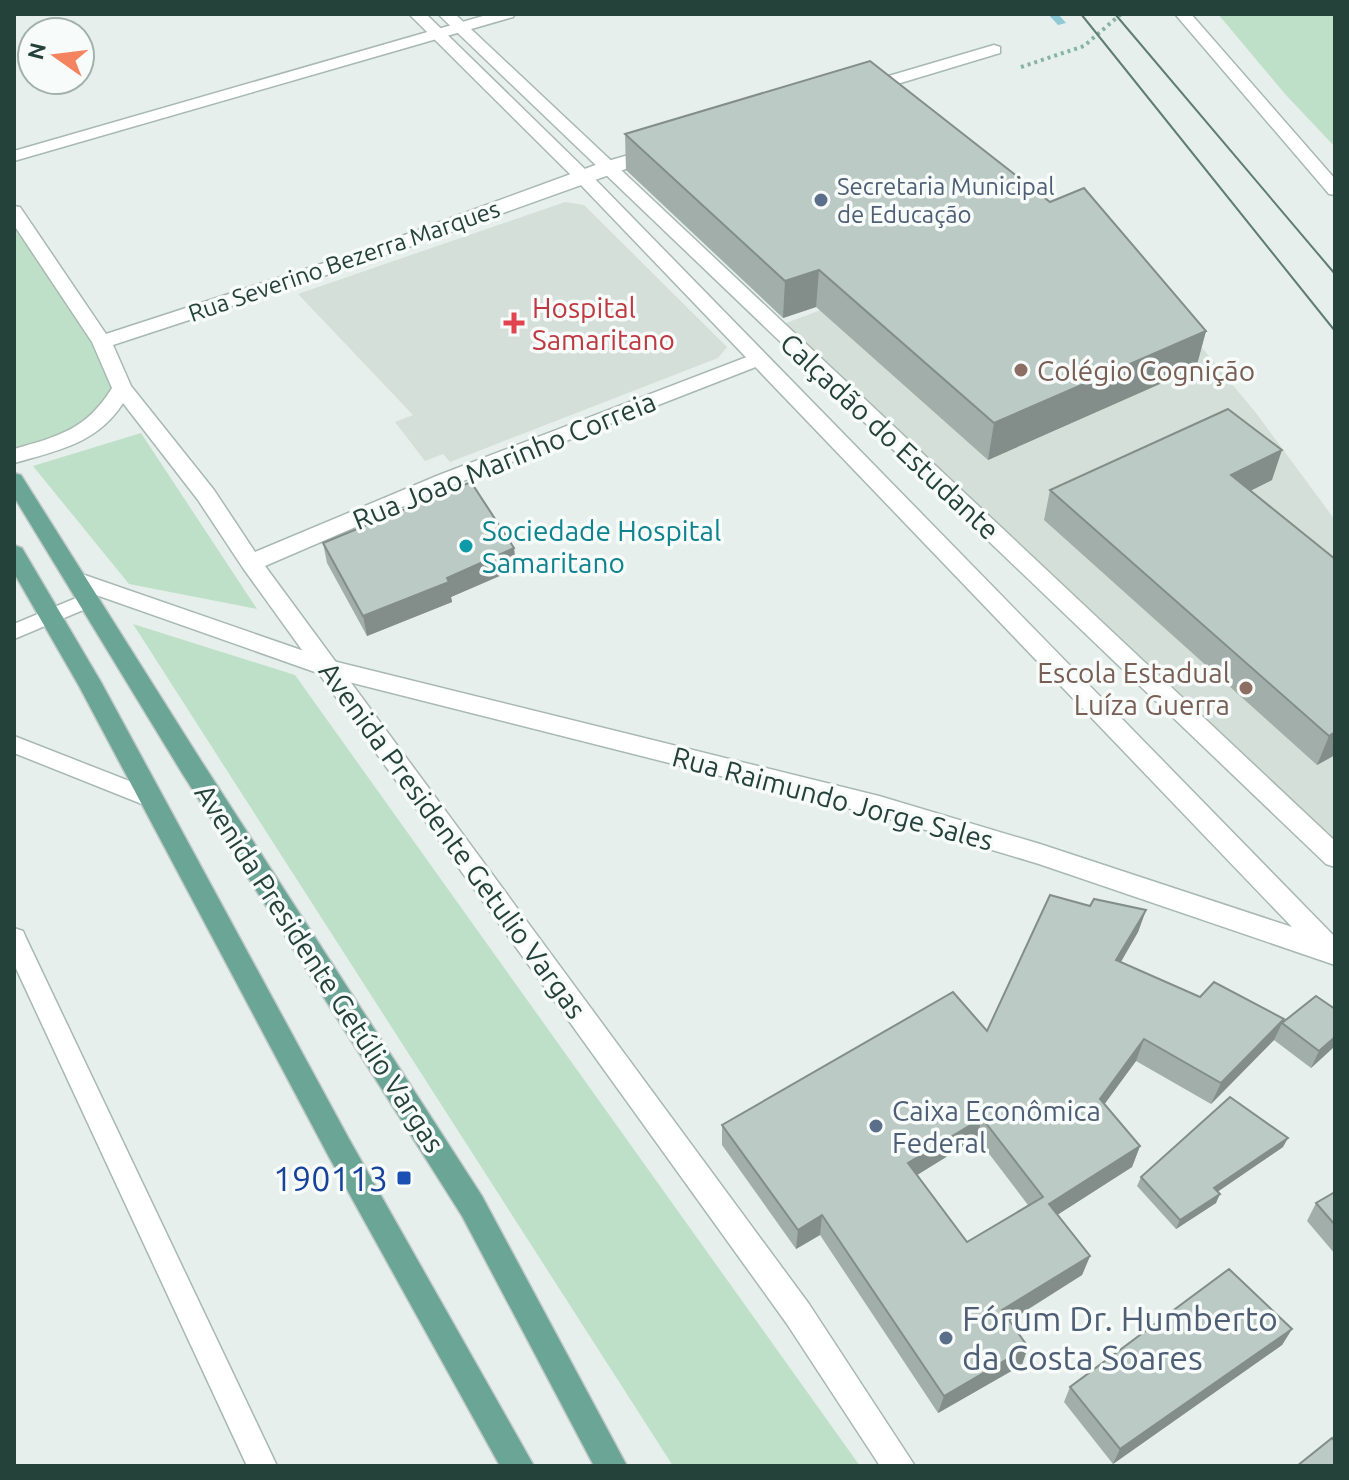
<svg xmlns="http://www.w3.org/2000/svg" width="1349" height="1480" font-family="Ubuntu,sans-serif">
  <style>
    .built { fill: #d4dfda }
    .green { fill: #bfe0c8 }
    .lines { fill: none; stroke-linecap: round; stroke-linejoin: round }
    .stream { fill: #8ec9d4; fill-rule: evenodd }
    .service-casing { stroke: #a8b8b2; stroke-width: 3 }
    .pedestrian-casing { stroke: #a8b8b2; stroke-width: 3 }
    .minor-casing { stroke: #a8b8b2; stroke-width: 3 }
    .tertiary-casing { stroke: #a8b8b2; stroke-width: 3 }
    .primary-casing { stroke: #c2cac8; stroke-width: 3 }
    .path { stroke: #86b3a5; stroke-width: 4; stroke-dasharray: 3 4; stroke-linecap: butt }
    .service { fill: #fff; fill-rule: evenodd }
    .pedestrian { fill: #fff; fill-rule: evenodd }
    .minor { fill: #fff; fill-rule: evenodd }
    .tertiary { fill: #fff; fill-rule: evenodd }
    .primary { fill: #6aa596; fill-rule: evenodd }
    .tram { stroke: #5f7d75; stroke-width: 2 }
    .wall { fill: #a1aea9; fill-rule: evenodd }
    .shaded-wall { fill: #838d89 }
    .building { fill: #bbcac4; stroke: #838d89; stroke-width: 2; fill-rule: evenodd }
    .service-dot { fill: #5c6f8a; stroke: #f7fbf9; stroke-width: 3 }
    .health-dot { fill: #e0444e; stroke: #f7fbf9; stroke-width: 3 }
    .education-dot { fill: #8d6e63; stroke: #f7fbf9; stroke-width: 3 }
    .culture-dot { fill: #0f9aa8; stroke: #f7fbf9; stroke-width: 3 }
    .transit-dot { fill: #1a4fb4; stroke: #f7fbf9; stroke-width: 3 }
    .labels { text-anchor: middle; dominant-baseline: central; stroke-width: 7; stroke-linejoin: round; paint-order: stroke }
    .far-service-label { font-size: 24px; fill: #4e5e75; stroke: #f7fbf9; text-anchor: start }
    .far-street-label { font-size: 24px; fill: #24423a; stroke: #f7fbf9 }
    .health-label { font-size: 28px; fill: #be3a42; stroke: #f7fbf9; text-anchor: start }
    .education-label { font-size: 28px; fill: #785e54; stroke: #f7fbf9; text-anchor: start }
    .street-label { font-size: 28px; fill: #24423a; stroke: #f7fbf9 }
    .culture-label { font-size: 28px; fill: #0d838f; stroke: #f7fbf9; text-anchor: start }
    .service-label { font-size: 28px; fill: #4e5e75; stroke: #f7fbf9; text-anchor: start }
    .near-transit-label { font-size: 34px; fill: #164399; stroke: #f7fbf9; text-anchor: end }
    .near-service-label { font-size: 34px; fill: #4e5e75; stroke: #f7fbf9; text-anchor: start }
  </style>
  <rect width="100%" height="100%" fill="#e6efeb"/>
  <g class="built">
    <path d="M565,202L584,205L727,347L718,358L450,462L443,454L425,461L395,422L413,415L298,294Z"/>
    <path d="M1089,211L1256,413L1335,520V857L775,327Z"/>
  </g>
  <g class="green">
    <path d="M1218,14H1335V147L1285,94Z"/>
    <path d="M14,218L122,388L109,411L14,456Z"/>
    <path d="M141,433L257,609L129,584L33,466Z"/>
    <path d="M133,624L295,675L860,1466H673Z"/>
  </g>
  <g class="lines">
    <path class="stream" d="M1048,14H1058L1066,23L1058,25Z"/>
    <defs>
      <g id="service">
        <path d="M88,593L95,595L98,600L95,605L14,639V624Z"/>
        <path d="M14,736L160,793L163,799L160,805L152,808L14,753Z"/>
        <path d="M14,928L23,931L26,938L277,1466H247L14,964Z"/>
      </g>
      <path id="pedestrian" d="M438,14H455L1335,841V867L1326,864Z"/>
      <g id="minor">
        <path d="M490,14H515L513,17L14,161V151Z"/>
        <path d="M1175,14H1191L1335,179V195L1329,194Z"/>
        <path d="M994,45L1000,47V53L864,94L856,89L858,85Z"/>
        <path d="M656,147L662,148L665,152L662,156L375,259L113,345L131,386L214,490L255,552L439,475L752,355H766L769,359L766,363L453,485L265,566L809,1304L915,1466H880L787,1324L243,568L198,500L123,403C98,443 57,451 14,463V449C59,436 86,430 112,388L92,342L14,225V206L20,207L106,334L361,251L601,163Z"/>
      </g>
      <path id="tertiary" d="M409,14H426L590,174L1335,937V965L1039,864L879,816L329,677L68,585L65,580L68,575L76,572L333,661L879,796L1040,844L1292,927L578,182Z"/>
      <g id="primary">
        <path d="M14,473L21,475L200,759L482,1196L627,1466H594L462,1216L182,773L14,497Z"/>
        <path d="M14,545L22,548L101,682L349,1139L534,1466H500L329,1157L79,686L14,573Z"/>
      </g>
    </defs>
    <use href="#service" class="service-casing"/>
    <use href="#pedestrian" class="pedestrian-casing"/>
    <use href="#minor" class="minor-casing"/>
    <use href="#tertiary" class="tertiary-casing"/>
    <use href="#primary" class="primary-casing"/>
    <path class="path" d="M1021,67L1084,46L1121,14"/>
    <use href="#service" class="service"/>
    <use href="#pedestrian" class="pedestrian"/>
    <use href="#minor" class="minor"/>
    <use href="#tertiary" class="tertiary"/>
    <use href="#primary" class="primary"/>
    <g class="tram">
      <path d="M1081,14L1335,331"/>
      <path d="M1115,14L1335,274"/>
    </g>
  </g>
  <g class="wall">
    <path d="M625,134L1206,331L1196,368L988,460L816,307L783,318L626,170Z"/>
    <path d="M1272,480L1250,491L1335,559V755L1317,765L1044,520L1050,490Z"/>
    <path d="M323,543L514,548L516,569L451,597L452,602L367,636L327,563Z"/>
    <path d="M1090,906L1146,910L1138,932L1121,962L1200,997L1282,1023L1335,1046L1311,1068L1274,1040L1211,1104L1136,1061L1104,1104L1140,1146L1132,1167L1057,1215L1090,1256L1082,1275L1010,1321L1022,1365L938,1413L820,1235L796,1249L722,1145V1125L987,1031ZM977,1138L1028,1205L967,1242L917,1175Z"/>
    <path d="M1283,1147L1218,1191L1216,1203L1176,1229L1137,1186L1141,1177Z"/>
    <path d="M1335,1192V1254L1307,1221L1316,1203Z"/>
    <path d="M1292,1329L1282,1345L1113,1464L1064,1402L1070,1387Z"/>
  </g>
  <g class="shaded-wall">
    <path d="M819,270L816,307L783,318L785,281Z"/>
    <path d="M1206,331L1196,368L988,460L994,423Z"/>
    <path d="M1282,450L1272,480L1222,505L1231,475Z"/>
    <path d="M514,548L516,569L451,597L452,602L367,636L363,616Z"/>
    <path d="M1335,732V755L1317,765L1329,736Z"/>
    <path d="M1146,910L1138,932L1109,982L1116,960Z"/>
    <path d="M1284,1019L1274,1040L1211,1104L1221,1083Z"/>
    <path d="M1335,1037V1046L1311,1068L1319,1051Z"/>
    <path d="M1144,1039L1136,1061L1093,1120L1100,1099Z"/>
    <path d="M982,1118L977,1138L904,1183L908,1163Z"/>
    <path d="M1288,1138L1283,1147L1210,1197L1214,1188Z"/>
    <path d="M1140,1146L1132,1167L1043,1224L1049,1204Z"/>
    <path d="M1220,1194L1216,1203L1176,1229L1180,1220Z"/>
    <path d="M822,1215L820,1235L796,1249L798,1230Z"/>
    <path d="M1090,1256L1082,1275L996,1329L1002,1310Z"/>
    <path d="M1292,1329L1282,1345L1113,1464L1120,1449Z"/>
    <path d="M1028,1347L1022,1365L938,1413L944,1396Z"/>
  </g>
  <g class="building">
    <path d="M870,61L1050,202L1084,188L1206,331L994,423L819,270L785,281L625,134Z"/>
    <path d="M1228,409L1282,450L1231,475L1335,559V732L1329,736L1050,490Z"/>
    <path d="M471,482L514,548L447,578L449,582L363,616L323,543Z"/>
    <path d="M1050,895L1090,906L1094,899L1146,910L1116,960L1200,997L1214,982L1284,1019L1221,1083L1144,1039L1100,1099L1140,1146L1049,1204L1090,1256L1002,1310L1028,1347L944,1396L822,1215L798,1230L722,1125L953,992L987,1031ZM982,1118L1043,1197L967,1242L908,1163Z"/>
    <path d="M1316,996L1335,1009V1037L1319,1051L1282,1023Z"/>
    <path d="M1230,1097L1288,1138L1214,1188L1220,1194L1180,1220L1141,1177Z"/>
    <path d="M1335,1192V1225L1316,1203Z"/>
    <path d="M1229,1269L1292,1329L1120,1449L1070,1387Z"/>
    <path d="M1332,1438L1335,1442V1466H1297Z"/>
  </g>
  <g class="service-dot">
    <circle cx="821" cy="200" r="8"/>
    <circle cx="876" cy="1126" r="8"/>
    <circle cx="946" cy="1338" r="8"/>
  </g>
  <path class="health-dot" d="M510 311h8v8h8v8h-8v8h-8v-8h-8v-8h8z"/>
  <g class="education-dot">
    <circle cx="1021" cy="370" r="8"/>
    <circle cx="1246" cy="688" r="8"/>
  </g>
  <circle class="culture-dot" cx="466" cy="546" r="8"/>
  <rect class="transit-dot" x="396" y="1170" width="16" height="16" rx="4"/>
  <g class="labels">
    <g class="far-service-label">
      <text x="837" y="186">Secretaria Municipal<tspan x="837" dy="28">de Educação</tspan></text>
    </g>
    <g class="far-street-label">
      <text transform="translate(344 261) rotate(-19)">Rua Severino Bezerra Marques</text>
    </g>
    <g class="health-label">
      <text x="532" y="307">Hospital<tspan x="532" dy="32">Samaritano</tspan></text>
    </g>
    <g class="education-label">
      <text x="1037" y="370">Colégio Cognição</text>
      <text x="1230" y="672" text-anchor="end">Escola Estadual<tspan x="1230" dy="32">Luíza Guerra</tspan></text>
    </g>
    <g class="street-label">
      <text transform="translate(890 436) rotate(43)">Calçadão do Estudante</text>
      <text transform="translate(504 460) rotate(-22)">Rua Joao Marinho Correia</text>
      <text transform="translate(833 798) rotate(15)">Rua Raimundo Jorge Sales</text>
      <text transform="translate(453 840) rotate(54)">Avenida Presidente Getulio Vargas</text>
      <text transform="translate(320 968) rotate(57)">Avenida Presidente Getúlio Vargas</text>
    </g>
    <g class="culture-label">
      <text x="482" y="530">Sociedade Hospital<tspan x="482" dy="32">Samaritano</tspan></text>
    </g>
    <g class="service-label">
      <text x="892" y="1110">Caixa Econômica<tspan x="892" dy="32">Federal</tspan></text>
    </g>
    <g class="near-transit-label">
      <text x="388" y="1178">190113</text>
    </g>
    <g class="near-service-label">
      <text x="962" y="1318">Fórum Dr. Humberto<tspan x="962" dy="39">da Costa Soares</tspan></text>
    </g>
  </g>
  <rect width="1349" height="1480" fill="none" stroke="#24423a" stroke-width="32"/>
  <g transform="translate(56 56) rotate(284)"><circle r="38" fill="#f7fbf9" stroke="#a3b1ad" stroke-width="2"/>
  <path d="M0-6L14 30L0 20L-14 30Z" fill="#f4845f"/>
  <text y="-12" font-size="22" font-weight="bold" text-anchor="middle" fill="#24423a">N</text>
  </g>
</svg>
